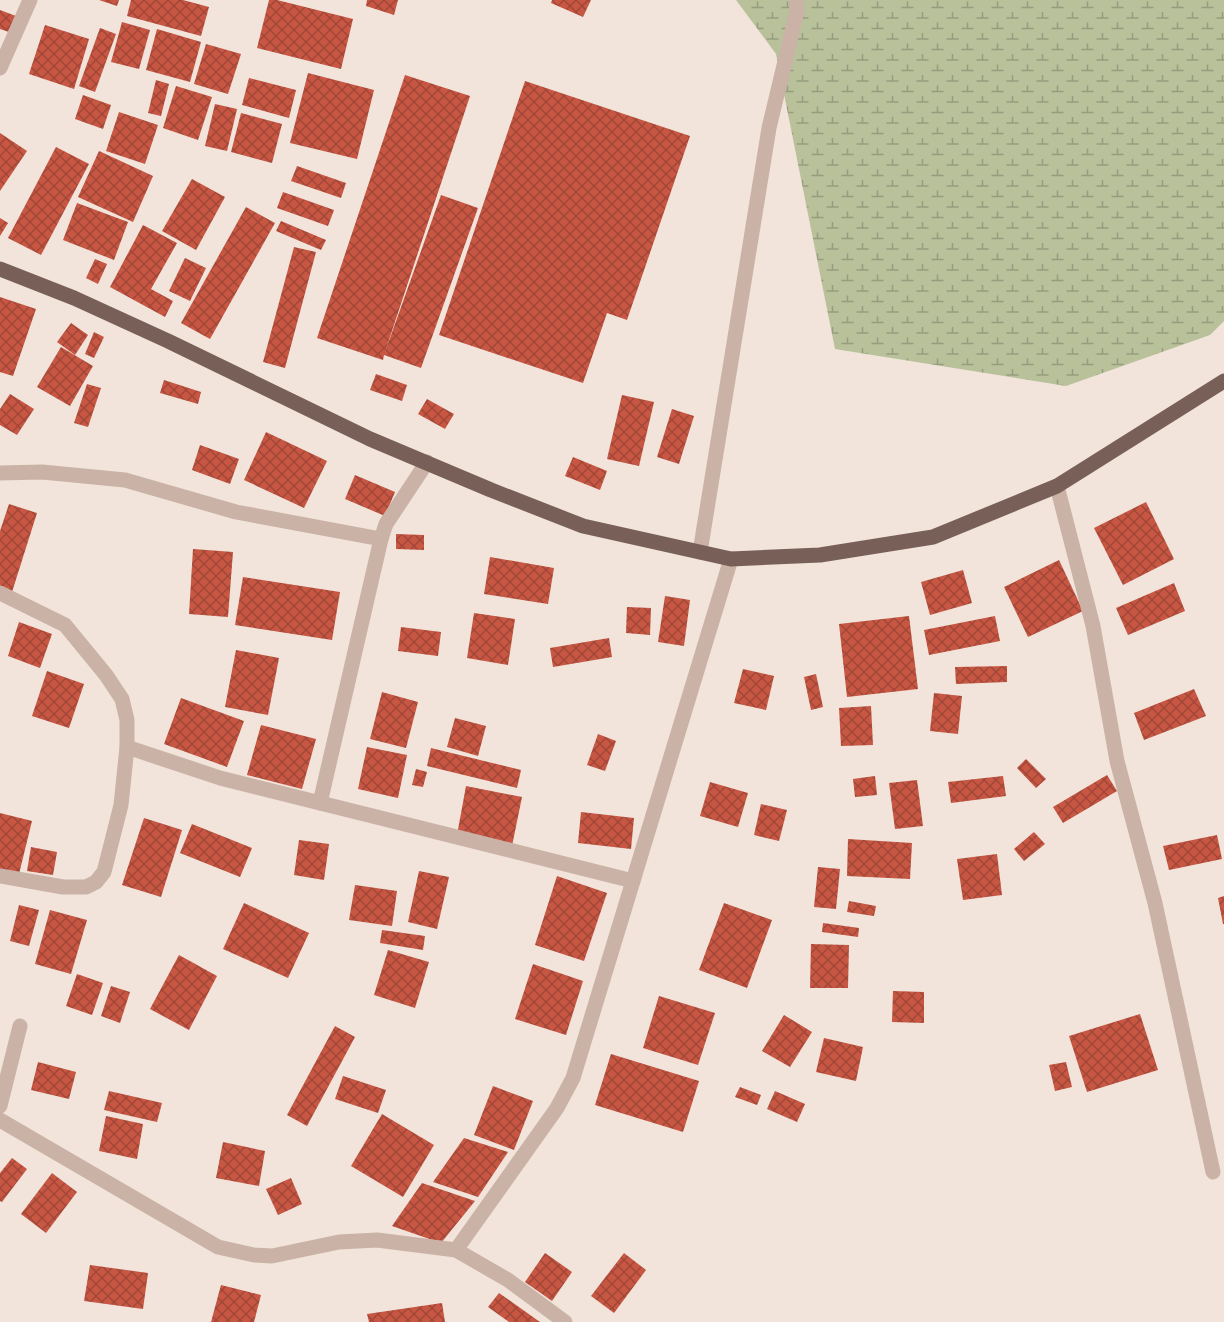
<svg xmlns="http://www.w3.org/2000/svg" width="1224" height="1322" font-family="'Public Sans',sans-serif">
  <style>
    .wetland { fill: url(#wetland-marsh) }
    .building { fill: url(#building-cross-hatch) }
    .lines { fill: none; stroke-linecap: round; stroke-linejoin: round }
    .minor { stroke: #cab3a6; stroke-width: 15 }
    .major { stroke: #786058; stroke-width: 15 }
  </style>
  <defs>
    <pattern id="wetland-marsh" width="20" height="14" patternUnits="userSpaceOnUse" patternTransform="scale(1.5)"><rect width="20" height="14" fill="#b8c19a"/><path d="M1 5h8M5 5V1M11 12h8M15 12V8" fill="none" stroke="#969d7e"/></pattern>
    <pattern id="building-cross-hatch" width="8" height="8" patternUnits="userSpaceOnUse" patternTransform="scale(1.5)"><rect width="8" height="8" fill="#c75643"/><path d="M0 0l8 8M0 8l8-8" fill="none" stroke="#a24738"/></pattern>
  </defs>
  <rect width="100%" height="100%" fill="#f2e4da"/>
  <path class="wetland" d="M736,0H1224V321L1210,335L1066,386L835,349L776,54Z"/>
  <g class="building">
    <path d="M99,0H119L117,6Z"/>
    <path d="M131,0H183L209,7L201,36L127,16Z"/>
    <path d="M269,0H277L353,19L341,69L257,48Z"/>
    <path d="M367,0H398L394,15L366,6Z"/>
    <path d="M552,0H591L583,17L551,3Z"/>
    <path d="M0,10L16,16L9,32L0,29Z"/>
    <path d="M122,22L150,30L139,69L111,62Z"/>
    <path d="M45,25L89,39L74,89L29,74Z"/>
    <path d="M100,28L116,34L95,92L79,86Z"/>
    <path d="M157,29L201,42L190,82L146,70Z"/>
    <path d="M206,44L241,54L228,94L194,84Z"/>
    <path d="M308,73L374,90L357,159L290,143Z"/>
    <path d="M405,75L470,96L385,352L441,195L478,208L421,368L384,355L383,360L317,338Z"/>
    <path d="M249,78L296,90L289,118L242,105Z"/>
    <path d="M156,80L169,84L161,116L148,113Z"/>
    <path d="M525,81L690,136L627,320L607,313L583,383L439,335Z"/>
    <path d="M176,86L212,97L198,140L163,128Z"/>
    <path d="M83,95L111,105L103,129L75,119Z"/>
    <path d="M215,104L237,109L227,151L205,146Z"/>
    <path d="M119,112L158,125L145,164L106,151Z"/>
    <path d="M241,113L282,124L272,163L231,152Z"/>
    <path d="M0,133L27,151L0,191Z"/>
    <path d="M56,147L89,164L41,255L8,238Z"/>
    <path d="M99,151L153,176L133,222L78,197Z"/>
    <path d="M297,166L346,183L341,198L291,181Z"/>
    <path d="M192,179L225,197L196,250L162,231Z"/>
    <path d="M283,192L334,210L328,226L277,208Z"/>
    <path d="M77,203L128,222L114,260L63,240Z"/>
    <path d="M246,207L275,223L210,339L181,323Z"/>
    <path d="M0,218L8,223L0,236Z"/>
    <path d="M281,221L326,240L321,250L276,231Z"/>
    <path d="M143,225L177,243L151,289L173,301L165,317L110,287Z"/>
    <path d="M294,247L316,252L285,368L263,362Z"/>
    <path d="M185,258L206,268L190,301L169,291Z"/>
    <path d="M95,259L107,264L98,284L86,278Z"/>
    <path d="M0,297L36,309L13,376L0,372Z"/>
    <path d="M71,323L88,335L75,355L57,342Z"/>
    <path d="M94,332L104,337L94,358L85,354Z"/>
    <path d="M61,347L93,366L70,406L37,387Z"/>
    <path d="M376,374L407,385L402,401L370,390Z"/>
    <path d="M164,380L201,392L198,404L160,393Z"/>
    <path d="M87,384L101,388L88,427L74,423Z"/>
    <path d="M10,394L34,409L17,435L0,425V409Z"/>
    <path d="M622,395L654,402L639,466L607,459Z"/>
    <path d="M427,399L454,414L445,429L418,414Z"/>
    <path d="M672,409L694,416L679,464L657,457Z"/>
    <path d="M266,432L327,461L304,508L244,480Z"/>
    <path d="M200,445L239,459L230,484L192,470Z"/>
    <path d="M573,457L607,471L600,490L565,476Z"/>
    <path d="M355,475L395,492L385,516L345,499Z"/>
    <path d="M1146,502L1174,559L1123,585L1094,528Z"/>
    <path d="M9,504L37,513L12,592L0,588V531Z"/>
    <path d="M396,534L424,535V550L396,549Z"/>
    <path d="M193,549L233,552L228,617L189,614Z"/>
    <path d="M490,557L554,568L548,604L484,594Z"/>
    <path d="M1059,560L1083,611L1028,637L1004,587Z"/>
    <path d="M963,570L972,603L930,615L921,582Z"/>
    <path d="M243,577L340,592L332,640L235,625Z"/>
    <path d="M1174,583L1185,611L1128,635L1116,608Z"/>
    <path d="M665,596L690,600L684,646L658,642Z"/>
    <path d="M627,607L651,608L650,635L626,633Z"/>
    <path d="M474,613L515,619L508,665L467,658Z"/>
    <path d="M909,616L918,689L847,697L839,624Z"/>
    <path d="M995,616L1000,641L929,655L924,630Z"/>
    <path d="M19,622L52,634L40,668L8,656Z"/>
    <path d="M401,627L441,632L438,656L398,651Z"/>
    <path d="M609,638L612,657L553,667L550,648Z"/>
    <path d="M236,650L279,658L268,715L225,707Z"/>
    <path d="M1007,666V682L956,684L955,667Z"/>
    <path d="M743,669L774,676L766,710L734,703Z"/>
    <path d="M47,671L84,684L69,728L32,716Z"/>
    <path d="M816,674L823,707L811,710L804,677Z"/>
    <path d="M1194,689L1206,716L1144,740L1134,713Z"/>
    <path d="M382,692L418,702L406,748L370,739Z"/>
    <path d="M934,693L962,696L958,734L930,731Z"/>
    <path d="M181,698L244,721L227,767L164,744Z"/>
    <path d="M871,706L873,745L841,746L839,708Z"/>
    <path d="M455,718L486,726L478,756L447,747Z"/>
    <path d="M261,725L316,739L302,789L247,775Z"/>
    <path d="M598,734L616,741L605,771L587,765Z"/>
    <path d="M367,747L407,755L398,798L358,789Z"/>
    <path d="M431,748L521,770L517,788L427,766Z"/>
    <path d="M1026,759L1046,779L1036,788L1017,768Z"/>
    <path d="M416,769L427,772L423,787L412,785Z"/>
    <path d="M1107,775L1117,791L1063,823L1053,807Z"/>
    <path d="M875,776L877,795L855,797L853,779Z"/>
    <path d="M1003,776L1006,796L951,803L948,782Z"/>
    <path d="M917,780L923,826L895,829L889,783Z"/>
    <path d="M710,782L748,793L738,827L700,816Z"/>
    <path d="M466,786L522,797L512,846L457,835Z"/>
    <path d="M761,804L787,810L779,841L754,835Z"/>
    <path d="M581,812L634,818L631,849L578,843Z"/>
    <path d="M0,813L32,821L19,874L0,869Z"/>
    <path d="M144,818L182,830L161,897L122,885Z"/>
    <path d="M192,824L252,848L240,877L180,853Z"/>
    <path d="M1034,832L1045,844L1024,861L1014,849Z"/>
    <path d="M1217,835L1222,859L1169,870L1163,846Z"/>
    <path d="M848,839L912,843L910,879L847,876Z"/>
    <path d="M299,840L329,844L324,880L294,875Z"/>
    <path d="M31,847L57,852L53,875L27,871Z"/>
    <path d="M997,854L1002,895L963,900L957,859Z"/>
    <path d="M818,867L840,869L836,909L814,907Z"/>
    <path d="M419,871L449,877L437,929L408,922Z"/>
    <path d="M557,876L607,893L584,961L535,945Z"/>
    <path d="M355,885L397,891L392,926L349,920Z"/>
    <path d="M1224,896V924H1223L1218,898Z"/>
    <path d="M849,901L876,906L874,916L847,912Z"/>
    <path d="M244,903L309,933L288,978L223,949Z"/>
    <path d="M724,903L772,920L747,988L699,970Z"/>
    <path d="M19,905L39,910L29,946L10,941Z"/>
    <path d="M50,910L87,920L71,974L35,964Z"/>
    <path d="M823,923L859,928L858,937L822,932Z"/>
    <path d="M382,930L425,936L423,950L380,943Z"/>
    <path d="M811,944L849,945L848,988H810Z"/>
    <path d="M388,950L429,962L415,1008L374,995Z"/>
    <path d="M179,955L217,976L189,1030L150,1009Z"/>
    <path d="M533,964L583,981L566,1035L515,1019Z"/>
    <path d="M77,974L103,983L92,1015L66,1006Z"/>
    <path d="M111,986L130,992L120,1023L101,1016Z"/>
    <path d="M893,991L924,992V1023L892,1022Z"/>
    <path d="M659,996L715,1013L698,1065L643,1048Z"/>
    <path d="M1140,1014L1158,1070L1087,1092L1069,1036Z"/>
    <path d="M784,1015L812,1032L790,1067L762,1051Z"/>
    <path d="M335,1026L355,1037L307,1126L287,1115Z"/>
    <path d="M824,1038L863,1047L856,1081L816,1072Z"/>
    <path d="M611,1054L699,1081L683,1132L595,1105Z"/>
    <path d="M38,1062L76,1072L69,1099L31,1090Z"/>
    <path d="M1066,1062L1072,1087L1055,1091L1049,1065Z"/>
    <path d="M343,1076L386,1090L378,1113L335,1099Z"/>
    <path d="M493,1086L533,1101L514,1150L474,1135Z"/>
    <path d="M740,1087L761,1095L757,1105L735,1097Z"/>
    <path d="M109,1091L162,1103L157,1122L104,1110Z"/>
    <path d="M775,1091L805,1104L797,1122L767,1109Z"/>
    <path d="M382,1114L434,1145L403,1197L351,1166Z"/>
    <path d="M106,1116L143,1124L137,1159L99,1151Z"/>
    <path d="M464,1138L508,1152L478,1197L433,1182Z"/>
    <path d="M223,1142L265,1151L259,1186L216,1178Z"/>
    <path d="M12,1158L27,1169L2,1202L0,1201V1173Z"/>
    <path d="M52,1173L77,1192L46,1233L21,1214Z"/>
    <path d="M291,1178L302,1204L278,1215L266,1189Z"/>
    <path d="M422,1183L475,1201L441,1243L392,1226Z"/>
    <path d="M545,1253L572,1272L552,1301L525,1282Z"/>
    <path d="M624,1253L646,1270L614,1313L591,1296Z"/>
    <path d="M90,1265L148,1273L143,1309L84,1301Z"/>
    <path d="M221,1285L261,1295L254,1322H211Z"/>
    <path d="M499,1293L540,1322H509L488,1307Z"/>
    <path d="M442,1303L445,1322H369L367,1314Z"/>
  </g>
  <g class="lines">
    <g class="minor">
      <path d="M0,68L30,0"/>
      <path d="M0,473L42,472L125,480L236,512L381,539"/>
      <path d="M1057,486L1093,626L1117,761L1155,903L1213,1172"/>
      <path d="M700,552L769,128L797,11L796,0"/>
      <path d="M0,593L65,625L106,675L122,699L127,720V747L121,805L104,872L96,882L86,887H63L0,876"/>
      <path d="M127,747L220,778L633,881"/>
      <path d="M320,803L381,539L386,524L427,462"/>
      <path d="M0,1106L20,1026"/>
      <path d="M0,1120L218,1247L254,1255L272,1256L339,1242L377,1240L456,1250L508,1280L565,1322"/>
      <path d="M456,1250L557,1108L573,1078L731,559"/>
    </g>
    <path class="major" d="M0,269L74,298L168,341L370,439L491,490L583,526L731,559L820,555L933,537L1057,486L1224,381"/>
  </g>
</svg>
